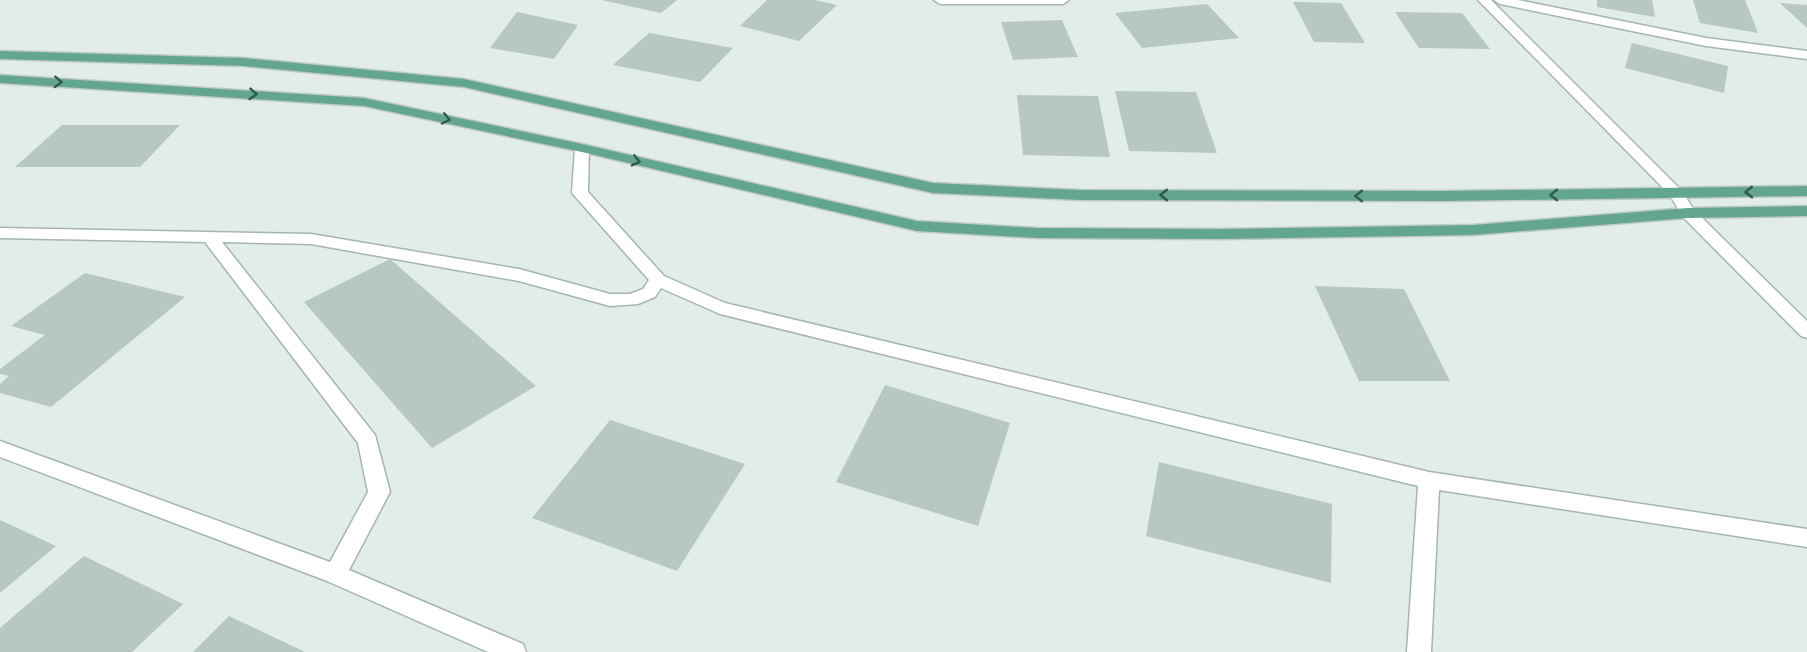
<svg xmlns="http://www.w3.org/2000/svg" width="1807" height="652" font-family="Karla,sans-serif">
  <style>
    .building { fill: #b7c8c0 }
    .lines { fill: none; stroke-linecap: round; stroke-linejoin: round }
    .minor-casing { stroke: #a4b6ae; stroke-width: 3 }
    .major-casing { stroke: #c1cac6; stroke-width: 3 }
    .minor { fill: #fff; fill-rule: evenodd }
    .major { fill: #63a68e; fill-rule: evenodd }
    .oneway { stroke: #325a4a }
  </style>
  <rect width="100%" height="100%" fill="#e2ede7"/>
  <g class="building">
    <path d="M601,0H677L661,13Z"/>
    <path d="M767,0H815L837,5L799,41L740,26Z"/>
    <path d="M1597,0H1652L1655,17L1597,7Z"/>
    <path d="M1693,0H1745L1758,33L1700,23Z"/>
    <path d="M1293,2L1341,3L1365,43L1314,42Z"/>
    <path d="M1780,3L1807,5V28Z"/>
    <path d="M1207,4L1239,38L1142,48L1115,13Z"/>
    <path d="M517,12L578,25L554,59L490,48Z"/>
    <path d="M1395,12L1462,13L1490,49L1419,48Z"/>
    <path d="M1062,20L1078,57L1013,60L1001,22Z"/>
    <path d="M649,33L733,48L700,82L613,65Z"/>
    <path d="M1632,43L1728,66L1724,93L1625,68Z"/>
    <path d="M1115,91L1196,92L1217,153L1129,151Z"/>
    <path d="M1017,95L1098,96L1110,157L1023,155Z"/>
    <path d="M62,125H180L140,167H15Z"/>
    <path d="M390,259L536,386L432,448L304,302Z"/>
    <path d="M85,273L185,297L51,407L0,393V384L9,376L0,374V369L45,335L11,326Z"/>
    <path d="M1315,286L1404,289L1450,381H1359Z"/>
    <path d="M885,385L1010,423L978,526L836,482Z"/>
    <path d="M610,420L745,464L677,571L532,518Z"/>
    <path d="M1159,462L1332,504L1331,583L1146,536Z"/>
    <path d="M0,520L56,546L0,593Z"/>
    <path d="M84,556L183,604L132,652H0V628Z"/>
    <path d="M229,616L305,652H193Z"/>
  </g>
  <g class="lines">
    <defs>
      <g id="minor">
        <path d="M934,0H1069L1063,4H940Z"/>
        <path d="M1478,0H1491L1681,190L1694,210L1807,321V338L1801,336L1682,216L1670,195Z"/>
        <path d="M1494,0H1518L1706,38L1807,51V59L1706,46L1500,4Z"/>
        <path d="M582,144L589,148L588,192L664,276L725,303L1429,472L1807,529V547L1439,490L1431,652H1407L1418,486L720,314L661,288L655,297L638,304L610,306L519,281L311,244L222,242L375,435L390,492L349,570L523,644L526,652H488L327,581L0,457V441L330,562L368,492L358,443L205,242L0,238V228L311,234L519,269L610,294H630L643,289L649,280L572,193L575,148Z"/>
      </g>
      <g id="major">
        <path d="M0,51L244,58L464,79L933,183L1080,190L1444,191L1807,186V196L1444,201L1080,200L933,193L464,87L244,66L0,59Z"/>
        <path d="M0,75L364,98L582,144L917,221L1037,228L1220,229L1473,225L1688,208L1807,206V216L1688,218L1473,235L1220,239L1037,238L917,231L582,152L364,106L0,83Z"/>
      </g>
    </defs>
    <use href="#minor" class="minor-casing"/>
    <use href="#major" class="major-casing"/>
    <use href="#minor" class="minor"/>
    <use href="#major" class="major"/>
  </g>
  <defs><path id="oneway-chevron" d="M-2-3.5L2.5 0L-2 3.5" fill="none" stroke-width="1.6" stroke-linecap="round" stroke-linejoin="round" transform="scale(1.5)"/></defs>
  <g class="oneway">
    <use href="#oneway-chevron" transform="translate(58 82) rotate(3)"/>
    <use href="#oneway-chevron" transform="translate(253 94) rotate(4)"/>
    <use href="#oneway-chevron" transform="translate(446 119) rotate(12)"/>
    <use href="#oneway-chevron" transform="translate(636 161) rotate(13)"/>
    <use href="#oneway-chevron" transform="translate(1749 192) rotate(179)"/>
    <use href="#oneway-chevron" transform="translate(1164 195) rotate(-180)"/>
    <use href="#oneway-chevron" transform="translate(1554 195) rotate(179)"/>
    <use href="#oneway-chevron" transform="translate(1359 196) rotate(-180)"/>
  </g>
</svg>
